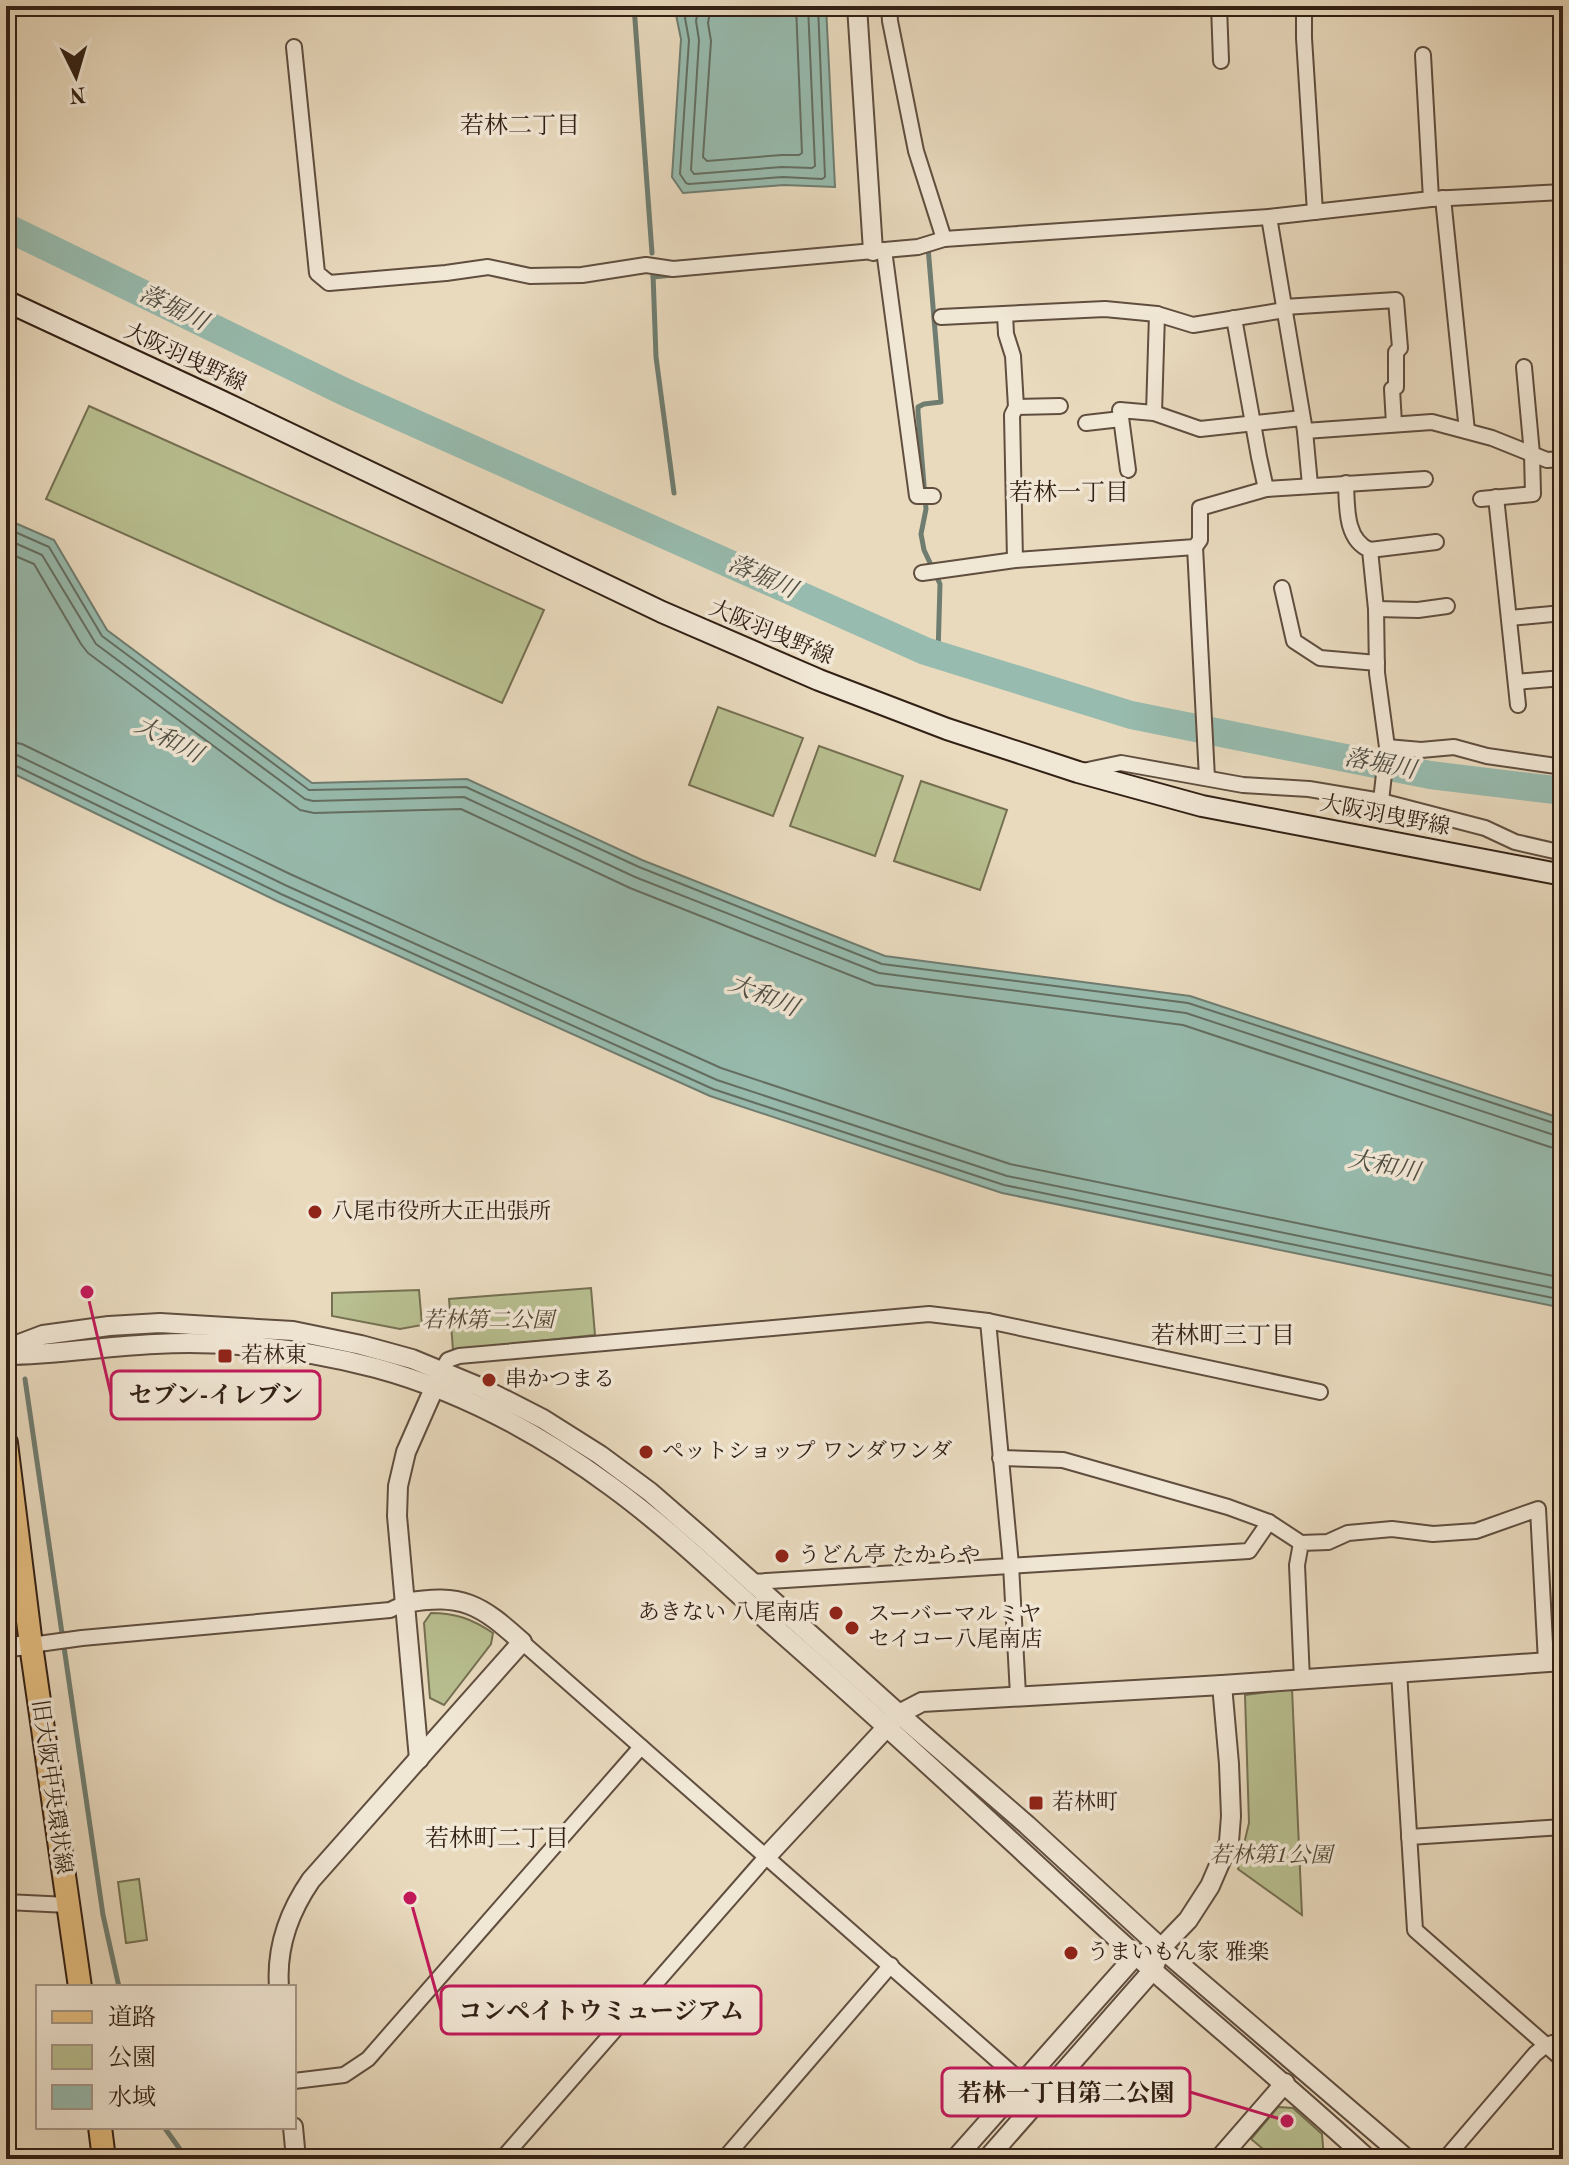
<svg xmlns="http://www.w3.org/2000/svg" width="1569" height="2165" font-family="'Old Standard TT','Noto Serif JP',serif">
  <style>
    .green { fill: #b8bf90; stroke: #757052; stroke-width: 2 }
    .water { fill: #97bbae; stroke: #6f7d71; stroke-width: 2 }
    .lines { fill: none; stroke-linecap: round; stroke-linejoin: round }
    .shore { stroke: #646e62; stroke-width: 2 }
    .stream { stroke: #6f7d71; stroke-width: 5 }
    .river { stroke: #97bbae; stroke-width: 28 }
    .minor-casing { stroke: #604e3f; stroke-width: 18 }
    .tertiary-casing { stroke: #604e3f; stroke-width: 22 }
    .secondary-casing { stroke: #322015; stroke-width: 24 }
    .primary-casing { stroke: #322015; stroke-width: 26 }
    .minor { stroke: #f1e7d5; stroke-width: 14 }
    .tertiary { stroke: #f1e7d5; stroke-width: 18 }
    .secondary { stroke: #f1e7d5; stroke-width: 20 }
    .primary { stroke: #e4bd7f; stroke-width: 22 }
    .poi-dot { fill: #8f2418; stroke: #f1e7d5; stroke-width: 3 }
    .labels { text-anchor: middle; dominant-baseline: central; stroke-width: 7; stroke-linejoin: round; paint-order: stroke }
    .street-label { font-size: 22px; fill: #322015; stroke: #f1e7d5 }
    .poi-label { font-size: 22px; fill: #322015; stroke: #f1e7d5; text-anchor: start }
    .park-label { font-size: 22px; font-style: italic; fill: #544834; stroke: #f1e7d5 }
    .neighbourhood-label { font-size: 24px; fill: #322015; stroke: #f1e7d5 }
    .water-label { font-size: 24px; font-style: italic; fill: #504e43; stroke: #f1e7d5 }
    .leader { fill: none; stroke: #c2185b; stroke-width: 3 }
    .callout-dot { fill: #c2185b; stroke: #f1e7d5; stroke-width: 3 }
    .callout { fill: #f1e7d5; stroke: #c2185b; stroke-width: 3 }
    .callout-label { font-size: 24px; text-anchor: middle; font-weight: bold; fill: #322015 }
  </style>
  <rect width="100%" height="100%" fill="#e9dabe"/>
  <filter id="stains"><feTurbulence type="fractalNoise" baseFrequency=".0025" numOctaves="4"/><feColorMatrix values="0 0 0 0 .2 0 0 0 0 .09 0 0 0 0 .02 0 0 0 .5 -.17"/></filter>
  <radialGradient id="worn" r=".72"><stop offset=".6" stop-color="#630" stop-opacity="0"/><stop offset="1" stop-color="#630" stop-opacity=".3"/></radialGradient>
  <g class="green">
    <path d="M89,406L544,610L502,703L46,499Z"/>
    <path d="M718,707L803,738L773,816L689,785Z"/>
    <path d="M819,746L903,776L875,856L790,826Z"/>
    <path d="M921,781L1007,810L980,890L894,861Z"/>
    <path d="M591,1288L595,1335L453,1350L449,1299Z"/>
    <path d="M419,1290L422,1325L400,1329L332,1316V1293Z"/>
    <path d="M431,1613C456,1613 472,1619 493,1633L491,1644L444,1705L430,1698L424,1623Z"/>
    <path d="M1292,1689L1302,1915L1238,1869L1249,1823L1245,1695Z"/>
    <path d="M139,1879L147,1940L126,1943L118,1882Z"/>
    <path d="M1278,2107L1293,2108L1322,2134L1324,2159H1275L1251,2139Z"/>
  </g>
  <g class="water">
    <path d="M718,6H826L835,187L784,185L683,193L672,177L681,39L675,10Z"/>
    <path d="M6,519L54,540L107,630L312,783L467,779L642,860L885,956L1190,996L1563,1119V1308L1002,1193L710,1096L277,901L6,770Z"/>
  </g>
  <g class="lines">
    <g class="shore">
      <path d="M689,6L685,18L689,40L680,174L686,183L689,184L783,177L822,179L825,177L818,6"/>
      <path d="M699,6L696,21L699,40L691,170L694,174L782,167L812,168L815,166L808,6"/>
      <path d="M711,6L708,23L711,41L703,157L707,161L782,155H799L802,153L796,6"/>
      <path d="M6,528L49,547L102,636L309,790L466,787L639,867L882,964L1188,1003L1563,1126"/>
      <path d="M6,539L42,555L96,644L305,799L313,801L464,797L635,877L879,973L1186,1013L1554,1135L1563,1137"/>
      <path d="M6,552L34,564L81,644L88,653L300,810L314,813L461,809L630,888L875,985L1183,1025L1550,1147L1563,1149"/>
      <path d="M6,741L22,744L290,874L721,1068L1010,1164L1563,1278"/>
      <path d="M6,753L17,755L285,885L717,1080L1007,1176L1563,1290"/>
      <path d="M6,763L12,764L281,894L713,1089L1004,1185L1563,1300"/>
    </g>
    <g class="stream">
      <path d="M634,6L652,253"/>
      <path d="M928,247L941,402L924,404L918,407V412L926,509L921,534L924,550L940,584L938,655"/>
      <path d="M653,274L656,357L674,493"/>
      <path d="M653,277L673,275"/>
      <path d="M25,1379L103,1915L119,1987"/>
      <path d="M164,2127L187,2159"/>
    </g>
    <path class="river" d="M6,227L347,393L925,651L1131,715L1430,775L1563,791"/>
    <defs>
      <g id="minor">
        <path d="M889,6L890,21L916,151L944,239"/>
        <path d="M1219,6L1221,61"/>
        <path d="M1304,6V38L1315,212"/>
        <path d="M294,47L317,273L329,283L446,273L488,267L530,276L582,275L646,265L673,269L918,247L944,239L1269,217L1431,199L1563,192"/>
        <path d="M1423,55L1431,199"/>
        <path d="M1443,198L1467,431"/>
        <path d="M1269,217L1305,431L1310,485"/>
        <path d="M884,250L917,496H933"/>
        <path d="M1284,307L1396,300L1400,348L1396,352V387L1392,389L1394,424"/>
        <path d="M1005,314L1006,334L1013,356L1016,407L1012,415L1015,560"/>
        <path d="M941,317L1105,309L1157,314L1193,325L1285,310"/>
        <path d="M1234,318L1259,457L1266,489"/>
        <path d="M1016,407L1060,406"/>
        <path d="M1154,413L1157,314"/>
        <path d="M1086,423L1121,419"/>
        <path d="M1305,431L1432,422L1492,438L1547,460L1563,459"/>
        <path d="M1128,470L1120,410L1154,413L1200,429L1302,418"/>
        <path d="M1346,483C1347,506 1345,540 1370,550L1376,609L1377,673L1387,747L1381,801"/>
        <path d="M1496,497L1518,705"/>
        <path d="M1481,499L1533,494L1532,454L1524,367"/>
        <path d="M1195,547L1207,778"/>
        <path d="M1370,550L1436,542"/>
        <path d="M922,573L1015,560L1195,547L1200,540V508L1266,489L1425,479"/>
        <path d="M1282,588L1294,641L1320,658L1377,663"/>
        <path d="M1376,609L1418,610L1447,606"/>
        <path d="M1509,618L1563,613"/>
        <path d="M1516,682L1563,678"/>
        <path d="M1387,747L1421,750L1454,747L1487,756L1563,767"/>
        <path d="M1083,771L1121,763L1243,785L1309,789L1381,801L1485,828L1515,842L1563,853"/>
        <path d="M988,1321L1011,1565L1018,1695"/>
        <path d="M442,1370L448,1360L459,1356L929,1314L988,1321L1320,1392"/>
        <path d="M1000,1458L1063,1460L1228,1507L1269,1522L1301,1543"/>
        <path d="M752,1582L1249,1551L1269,1522"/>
        <path d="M522,1642L1022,2082"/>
        <path d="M31,1645L82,1638L390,1610L405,1603"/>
        <path d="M1399,1672L1415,1930L1563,2060"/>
        <path d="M1302,1680L1297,1565L1301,1543L1328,1542L1348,1533L1392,1529L1433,1534L1476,1531L1538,1509L1546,1662"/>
        <path d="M1409,1837L1563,1827"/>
        <path d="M6,1902L68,1905"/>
        <path d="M294,2081L344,2075L368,2059L641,1747"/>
        <path d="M502,2159L766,1857"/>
        <path d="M724,2159L891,1965"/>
        <path d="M1445,2159L1535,2054L1546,2045L1563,2040"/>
      </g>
      <g id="tertiary">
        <path d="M857,6L873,251"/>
        <path d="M6,1349L43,1335L109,1326L160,1323L293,1331L361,1345L412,1359L482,1388L543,1419L600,1455L650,1492L704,1539L899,1714L1027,1825L1161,1948L1407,2159"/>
        <path d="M6,1355C56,1355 105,1346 155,1344C230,1340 303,1349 376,1368C461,1391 542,1435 612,1487C668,1528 718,1576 769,1622C850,1693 930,1766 1009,1839C1056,1882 1102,1926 1150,1968C1223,2032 1297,2094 1368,2159"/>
        <path d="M6,1647L31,1645"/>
        <path d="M419,1759L397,1516L398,1486L406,1452L439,1377"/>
        <path d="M766,1857L899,1714L922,1702L1222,1685L1563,1661"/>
        <path d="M279,1987C276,1947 289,1912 311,1880L522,1642C480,1604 462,1593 405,1603"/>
        <path d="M293,2127L296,2159"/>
        <path d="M955,2159L1136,1955L1148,1952"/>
        <path d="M987,2159L1153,1970L1161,1948L1188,1920L1210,1886L1229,1842L1231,1816L1229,1764L1222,1685"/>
        <path d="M1219,2159L1285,2083"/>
      </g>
      <path id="secondary" d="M6,301L219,400L662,612L819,680L947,729L1078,772L1202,806L1563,875"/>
      <g id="primary">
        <path d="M6,1443L31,1645L80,1987"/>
        <path d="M100,2127L104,2159"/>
      </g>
    </defs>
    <use href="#minor" class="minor-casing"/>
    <use href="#tertiary" class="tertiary-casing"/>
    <use href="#secondary" class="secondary-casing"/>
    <use href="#primary" class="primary-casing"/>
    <use href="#minor" class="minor"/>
    <use href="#tertiary" class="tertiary"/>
    <use href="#secondary" class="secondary"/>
    <use href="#primary" class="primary"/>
  </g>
  <g class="poi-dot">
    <circle cx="315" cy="1212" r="8"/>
    <rect x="217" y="1348" width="16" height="16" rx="4"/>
    <circle cx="489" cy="1380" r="8"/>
    <circle cx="646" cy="1452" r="8"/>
    <circle cx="782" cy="1556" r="8"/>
    <circle cx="836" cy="1613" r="8"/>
    <circle cx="852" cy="1628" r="8"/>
    <rect x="1028" y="1795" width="16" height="16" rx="4"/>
    <circle cx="1071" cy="1953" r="8"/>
  </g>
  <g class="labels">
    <g class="street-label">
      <text transform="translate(185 358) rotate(25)">大阪羽曳野線</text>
      <text transform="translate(771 633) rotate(23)">大阪羽曳野線</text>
      <text transform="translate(1385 816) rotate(11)">大阪羽曳野線</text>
      <text transform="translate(51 1787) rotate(82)">旧大阪中央環状線</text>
    </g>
    <g class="poi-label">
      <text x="331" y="1212">八尾市役所大正出張所</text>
      <text x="241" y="1356">若林東</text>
      <text x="505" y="1380">串かつまる</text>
      <text x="662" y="1452">ペットショップ ワンダワンダ</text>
      <text x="798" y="1556">うどん亭 たからや</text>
      <text x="820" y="1613" text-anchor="end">あきない 八尾南店</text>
      <text x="868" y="1615">スーバーマルミヤ<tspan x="868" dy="25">セイコー八尾南店</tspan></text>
      <text x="1052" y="1803">若林町</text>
      <text x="1087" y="1953">うまいもん家 雅楽</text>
    </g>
    <g class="park-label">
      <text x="488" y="1321">若林第二公園</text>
      <text x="1271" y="1856">若林第1公園</text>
    </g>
    <g class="neighbourhood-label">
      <text x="520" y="127">若林二丁目</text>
      <text x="1069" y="494">若林一丁目</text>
      <text x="1223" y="1337">若林町三丁目</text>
      <text x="497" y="1840">若林町二丁目</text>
    </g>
    <g class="water-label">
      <text transform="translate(173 309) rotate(26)">落堀川</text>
      <text transform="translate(762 578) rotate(24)">落堀川</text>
      <text transform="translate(168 741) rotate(27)">大和川</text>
      <text transform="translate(1380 765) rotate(11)">落堀川</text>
      <text transform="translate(763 997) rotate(22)">大和川</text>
      <text transform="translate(1384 1167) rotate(11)">大和川</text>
    </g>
  </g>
  <path class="leader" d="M87 1292L111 1395M410 1898L441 2010M1287 2121L1190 2092"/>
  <g class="callout-dot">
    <circle cx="87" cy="1292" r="8"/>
    <circle cx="410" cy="1898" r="8"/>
    <circle cx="1287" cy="2121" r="8"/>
  </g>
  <g class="callout">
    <rect x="111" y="1371" width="209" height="48" rx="8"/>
    <rect x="441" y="1986" width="320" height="48" rx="8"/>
    <rect x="942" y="2068" width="248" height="48" rx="8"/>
  </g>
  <g class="callout-label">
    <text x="216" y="1403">セブン-イレブン</text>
    <text x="601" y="2019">コンペイトウミュージアム</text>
    <text x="1066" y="2101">若林一丁目第二公園</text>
  </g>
  <rect width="1569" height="2165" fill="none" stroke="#e9dabe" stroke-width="32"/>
  <rect x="8" y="8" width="1553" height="2149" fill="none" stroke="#322015" stroke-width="4"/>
  <rect x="16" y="16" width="1537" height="2133" fill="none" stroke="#322015" stroke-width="2"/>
  <rect x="36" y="1985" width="260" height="144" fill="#f1e7d5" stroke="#a59788" stroke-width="2"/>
  <rect x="52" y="2011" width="40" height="12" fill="#e4bd7f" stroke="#a59788" stroke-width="2"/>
  <text x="108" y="2025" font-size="24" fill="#322015">道路</text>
  <rect x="52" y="2045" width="40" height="24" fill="#b8bf90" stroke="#a59788" stroke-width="2"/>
  <text x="108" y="2065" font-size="24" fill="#322015">公園</text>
  <rect x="52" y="2085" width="40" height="24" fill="#97bbae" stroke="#a59788" stroke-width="2"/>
  <text x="108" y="2105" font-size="24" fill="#322015">水域</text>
  <g transform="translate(76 76) rotate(175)" stroke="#f1e7d5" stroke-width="6" paint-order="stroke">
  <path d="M0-6L14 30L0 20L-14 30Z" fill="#322015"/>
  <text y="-12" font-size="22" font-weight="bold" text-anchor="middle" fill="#322015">N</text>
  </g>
  <rect width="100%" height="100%" filter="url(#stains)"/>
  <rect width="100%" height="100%" fill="url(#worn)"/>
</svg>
